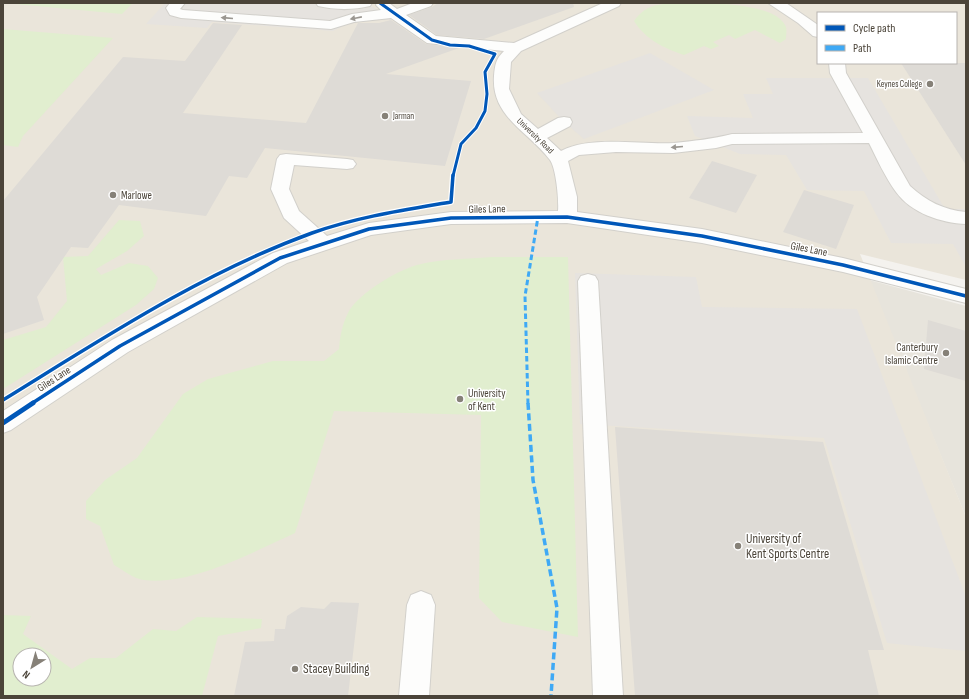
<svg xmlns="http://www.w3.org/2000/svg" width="969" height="699" font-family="'Sofia Sans Condensed',sans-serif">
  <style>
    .residential { fill: #e7e4dc }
    .education { fill: #eae5da; fill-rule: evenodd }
    .green { fill: #e1eecf; fill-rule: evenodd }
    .parking { fill: #e6e3df }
    .building { fill: #dedbd6 }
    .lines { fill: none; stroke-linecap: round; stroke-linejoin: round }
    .minor-casing { stroke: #d2d0cb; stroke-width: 2 }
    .minor { fill: #fdfdfc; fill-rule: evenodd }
    .quiet-far1 { stroke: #3fa9f5; stroke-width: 3; stroke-dasharray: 5.5 3; stroke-linecap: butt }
    .quiet { stroke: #3fa9f5; stroke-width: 3.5; stroke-dasharray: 7 3.5; stroke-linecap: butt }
    .cycleway-far2-casing { stroke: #fff; stroke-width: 5 }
    .cycleway-far1-casing { stroke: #fff; stroke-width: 6 }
    .cycleway-casing { stroke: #fff; stroke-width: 8 }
    .cycleway-far2 { stroke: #0057b8; stroke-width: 3 }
    .cycleway-far1 { stroke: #0057b8; stroke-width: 3.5 }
    .cycleway { stroke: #0057b8; stroke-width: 5 }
    .oneway { fill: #9b9791 }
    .poi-dot { fill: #868178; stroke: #fff; stroke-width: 1.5 }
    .labels { text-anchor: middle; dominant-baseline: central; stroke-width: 3; stroke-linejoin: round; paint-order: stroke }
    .far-poi-label { font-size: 9px; fill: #4b4439; stroke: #fff; text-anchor: end }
    .far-street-label { font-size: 9px; fill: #4b4439; stroke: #fff }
    .poi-label { font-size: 11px; fill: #4b4439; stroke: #fff; text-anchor: start }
    .street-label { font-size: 11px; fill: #4b4439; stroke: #fff }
    .near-poi-label { font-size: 13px; fill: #4b4439; stroke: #fff; text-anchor: start }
  </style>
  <rect width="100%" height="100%" fill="#f4f2ee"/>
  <path class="residential" d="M869,280L966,306V517Z"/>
  <path class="education" d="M3,3H966V280L860,254L966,517V696H3ZM818,13H956V63H818ZM20,655H44V679H20Z"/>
  <g class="green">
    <path d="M4,3H133L122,14Z"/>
    <path d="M673,3C698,3 775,0 786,27C787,30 786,36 786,39L780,43L755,30L735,39L729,35L713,42L719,46L711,49L704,46L684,55C664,48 646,40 634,21C645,6 654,5 673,3Z"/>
    <path d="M3,29L113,38L23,136L18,147L3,145Z"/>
    <path d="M119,220L140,221L144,236L127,251L96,269L101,275L129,263L148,266L158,278L154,289L136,305L3,389V340L46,327L67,301L63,257L88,256Z"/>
    <path d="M491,257H568L578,637L502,622L479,598L481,415L334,411L295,533C253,552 191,586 144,580C134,579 123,570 114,565L100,526L86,519V501L105,480L137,458L183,394L208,379L273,361H324L339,349C340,336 342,325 348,313C357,294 400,268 421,264C443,259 468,259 491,257Z"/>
    <path d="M3,615L31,616L23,634L72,669L90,658H116L153,629L176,631L197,617L262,619L261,628L218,636L202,696H3ZM20,655H44V679H20Z"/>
  </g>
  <g class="parking">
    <path d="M165,3H368L391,20L375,18L357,21L355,23H349L333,31L212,22L207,28L146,24Z"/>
    <path d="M650,53L714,90L584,139L564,122L537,93Z"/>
    <path d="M766,78H868L945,209H966V267L953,244L891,243L864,191L807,190L786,155L740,154L695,136L687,116L753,118L743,94H773Z"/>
    <path d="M575,273L696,277L702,307L857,309L966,597V651L887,643L824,438L580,424Z"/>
  </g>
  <g class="building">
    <path d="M438,3H573L574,7L484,39L437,35L409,15L432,7Z"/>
    <path d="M391,20L426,44L459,48L386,74L471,81L445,166L265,148L247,178L229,176L206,216L119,205L88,248L71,247L37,297L44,320L3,334V201L123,57L185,61L213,23L242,25L183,113L306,123L358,23H379Z"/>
    <path d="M901,63H966V165Z"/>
    <path d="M712,161L757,175L736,213L689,198Z"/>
    <path d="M804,190L854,205L836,249L783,232Z"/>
    <path d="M928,320L966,331V381L924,369Z"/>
    <path d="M615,427L823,442L884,650H868L879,696H635Z"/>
    <path d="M331,602L359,603L348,696H234L245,642L274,641L275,629H285L287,616L301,607L324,609Z"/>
  </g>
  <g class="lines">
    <defs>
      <g id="minor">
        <path d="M170,3H185L180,9L183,10L330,21L352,14L381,10L376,5L377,3H389L397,9L413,3H433L431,6L406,15L436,36L514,43L603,3H621L619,6L521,51L511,62L509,89L521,114L538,129L558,118L564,117L570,118L572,122L570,126L547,138L561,151C590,135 641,145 674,143C693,141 713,139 732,134L863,133L830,73L829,63H845L846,73L910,186C926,201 944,210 966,212V224C941,223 911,213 896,192C885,177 877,159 869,143L732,144L716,148L673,153L616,152L579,155L568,161L577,197V212L702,229L843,258L966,289V303L843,272L702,243L567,223L451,224L371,235L287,263L128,352L11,430L3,433V411L112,340L273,253L309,241L284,218L271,189L277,159L280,155L286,154L347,159L353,160L356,164L353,168L347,169L294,165L289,189L299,211L327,236L369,223L451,212L558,211C559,200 556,168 550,160C528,131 491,117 494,76C495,64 496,59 504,51L427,43L391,18L354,22L331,29L181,18L170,15L166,8Z"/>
        <path d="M316,3H372L370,6C354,10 335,10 318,6Z"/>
        <path d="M768,3H786L818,25V37L813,36L798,23Z"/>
        <path d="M588,274L595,276L598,281L623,696H593L578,281L581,276Z"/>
        <path d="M421,591L431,595L435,605L429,696H399L407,605L411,595Z"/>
      </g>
    </defs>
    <use href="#minor" class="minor-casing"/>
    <use href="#minor" class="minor"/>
    <path class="quiet-far1" d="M528,404L525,296L538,217"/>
    <path class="quiet" d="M528,403L533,480L557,608L551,696"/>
    <defs>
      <path id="cycleway-far2" d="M380,3L432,40L450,45L469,46L495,54L485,72L487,94L485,111L476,128L461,144L453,176"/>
      <g id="cycleway-far1">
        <path d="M3,400C102,339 202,273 312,233C357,217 404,210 451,202L453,175"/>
        <path d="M31,404L120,346L280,258L369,229L451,218L567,217L702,236L843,265L966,296"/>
      </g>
      <path id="cycleway" d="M3,423L33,403"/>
    </defs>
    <use href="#cycleway-far2" class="cycleway-far2-casing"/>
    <use href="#cycleway-far1" class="cycleway-far1-casing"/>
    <use href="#cycleway" class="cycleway-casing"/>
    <use href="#cycleway-far2" class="cycleway-far2"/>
    <use href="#cycleway-far1" class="cycleway-far1"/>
    <use href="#cycleway" class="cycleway"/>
  </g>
  <defs><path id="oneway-solid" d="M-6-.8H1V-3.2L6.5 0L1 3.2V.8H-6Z"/></defs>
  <g class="oneway">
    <use href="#oneway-solid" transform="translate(227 18) rotate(-175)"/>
    <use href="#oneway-solid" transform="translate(356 18) rotate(169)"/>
    <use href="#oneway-solid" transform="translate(677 147) rotate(175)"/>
  </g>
  <g class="poi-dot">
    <circle cx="930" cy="84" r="4"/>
    <circle cx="385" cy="116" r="4"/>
    <circle cx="113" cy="195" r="4"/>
    <circle cx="946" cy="353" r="4"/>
    <circle cx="460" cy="399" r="4"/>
    <circle cx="738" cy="546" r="4"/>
    <circle cx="295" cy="669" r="4"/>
  </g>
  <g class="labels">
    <g class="far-poi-label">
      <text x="922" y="84">Keynes College</text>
      <text x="393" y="116" text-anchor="start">Jarman</text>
    </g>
    <g class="far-street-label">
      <text transform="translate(535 136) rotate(44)">University Road</text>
    </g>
    <g class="poi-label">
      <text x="121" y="195">Marlowe</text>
      <text x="938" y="347" text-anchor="end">Canterbury<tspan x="938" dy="13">Islamic Centre</tspan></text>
      <text x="468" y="393">University<tspan x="468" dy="13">of Kent</tspan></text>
    </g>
    <g class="street-label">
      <text transform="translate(487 209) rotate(-1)">Giles Lane</text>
      <text transform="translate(809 249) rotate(11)">Giles Lane</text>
      <text transform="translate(54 379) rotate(-33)">Giles Lane</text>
    </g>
    <g class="near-poi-label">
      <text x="746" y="539">University of<tspan x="746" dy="15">Kent Sports Centre</tspan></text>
      <text x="303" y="669">Stacey Building</text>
    </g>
  </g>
  <rect width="969" height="699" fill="none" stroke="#4b4439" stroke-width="8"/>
  <rect x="817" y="12" width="140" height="52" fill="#ffffff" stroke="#b7b4b0"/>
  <rect x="825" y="25" width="20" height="6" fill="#0057b8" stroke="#b7b4b0"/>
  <text x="853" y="32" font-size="12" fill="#4b4439">Cycle path</text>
  <rect x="825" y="45" width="20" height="6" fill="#3fa9f5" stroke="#b7b4b0"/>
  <text x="853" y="52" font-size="12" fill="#4b4439">Path</text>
  <g transform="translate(32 667) rotate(217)"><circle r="19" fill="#ffffff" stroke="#b7b4b0"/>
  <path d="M0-3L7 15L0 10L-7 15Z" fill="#868178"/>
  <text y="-6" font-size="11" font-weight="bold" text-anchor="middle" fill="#4b4439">N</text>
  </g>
</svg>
